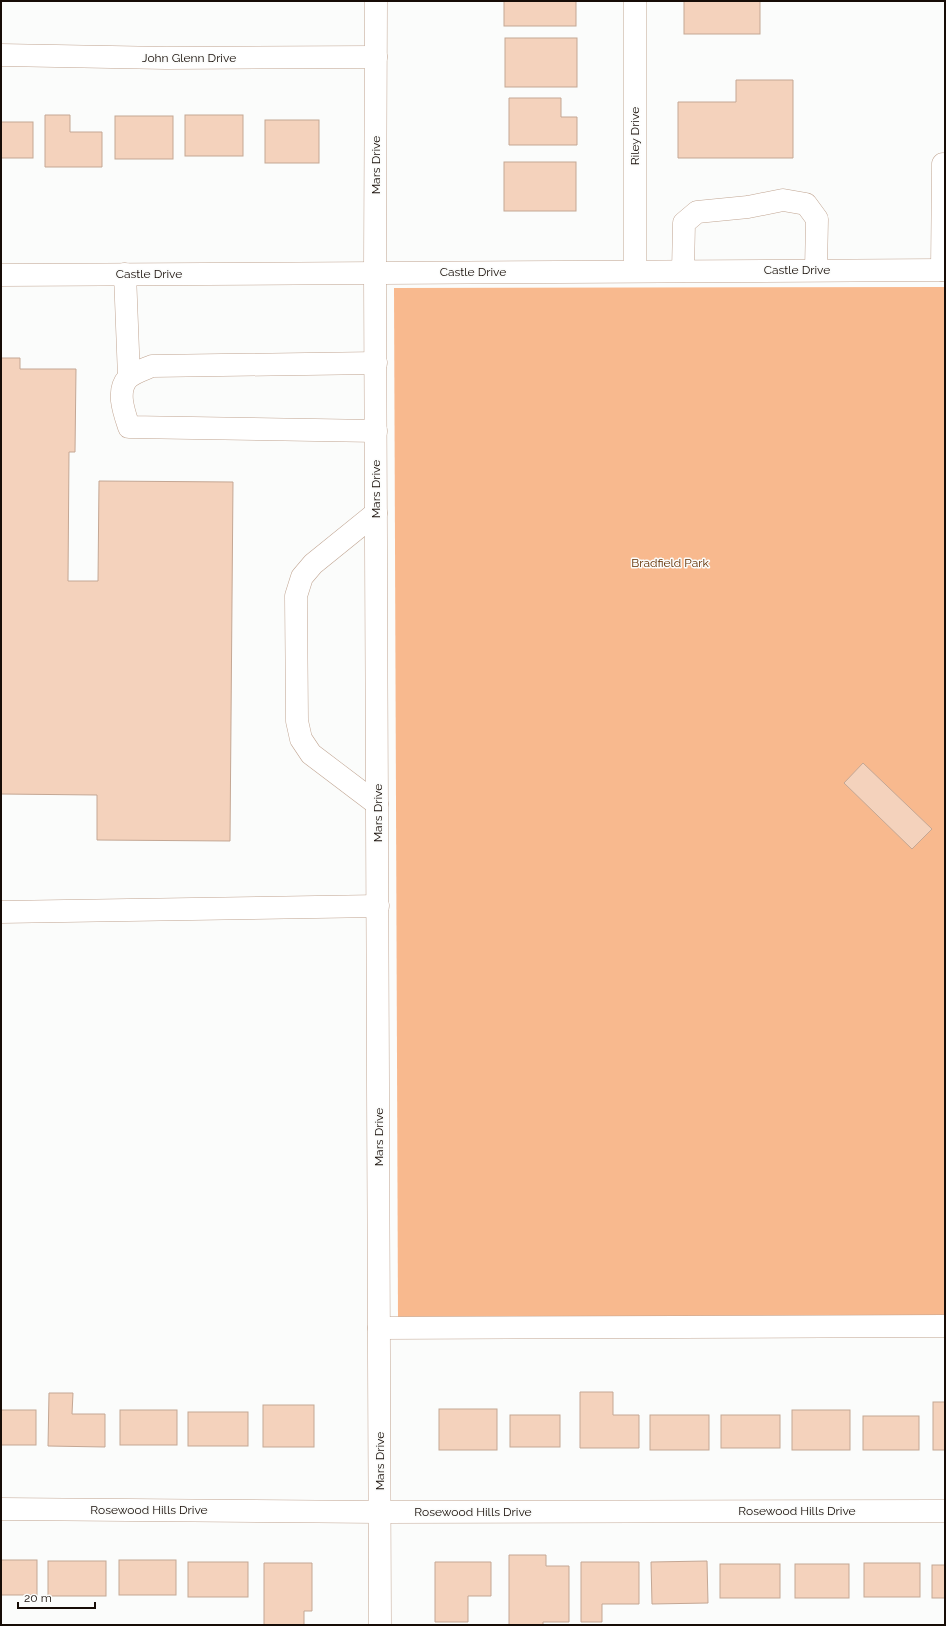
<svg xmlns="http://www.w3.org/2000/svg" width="946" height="1626" font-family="Raleway,sans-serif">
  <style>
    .green { fill: #f8b98e }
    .building { fill: #f4d2bc; stroke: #c4a794 }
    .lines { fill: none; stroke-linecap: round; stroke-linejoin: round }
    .minor-casing { stroke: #c1a592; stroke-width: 23 }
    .major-casing { stroke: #c1a592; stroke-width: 23 }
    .minor { stroke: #fff; stroke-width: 22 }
    .major { stroke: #fff; stroke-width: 22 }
    .labels { text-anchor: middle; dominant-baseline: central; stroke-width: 3; stroke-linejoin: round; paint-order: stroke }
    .street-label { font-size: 12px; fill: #160c06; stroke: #fbfcfb }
    .park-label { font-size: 12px; fill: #602e00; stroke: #fbfcfb }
  </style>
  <rect width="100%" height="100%" fill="#fbfcfb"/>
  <path class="green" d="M945,287V1317H398L394,288Z"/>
  <g class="building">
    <rect x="504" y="1" width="72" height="25"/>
    <rect x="684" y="1" width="76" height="33"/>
    <rect x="505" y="38" width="72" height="49"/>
    <path d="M736,80H793V158H678V102H736Z"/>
    <path d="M509,98H561V117H577V145H509Z"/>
    <path d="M45,115H70V132H102V167H45Z"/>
    <rect x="185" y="115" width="58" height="41"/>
    <rect x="115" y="116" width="58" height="43"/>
    <rect x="265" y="120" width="54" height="43"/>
    <rect x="1" y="122" width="32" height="36"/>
    <rect x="504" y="162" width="72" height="49"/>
    <path d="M1,358H20V369H76L75,452H69L68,581H98L99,481L233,482L230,841L97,840V795L1,794Z"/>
    <path d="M863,763L932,829L912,849L844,783Z"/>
    <path d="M580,1392H613V1415H639V1448H580Z"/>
    <path d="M49,1393H73L72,1414H105V1447L48,1446Z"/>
    <rect x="933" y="1402" width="12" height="48"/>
    <rect x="263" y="1405" width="51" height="42"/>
    <rect x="439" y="1409" width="58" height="41"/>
    <rect x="1" y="1410" width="35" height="35"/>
    <rect x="120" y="1410" width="57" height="35"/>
    <rect x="792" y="1410" width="58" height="40"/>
    <rect x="188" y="1412" width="60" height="34"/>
    <rect x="510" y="1415" width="50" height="32"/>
    <rect x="650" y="1415" width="59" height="35"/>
    <rect x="721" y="1415" width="59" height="33"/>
    <rect x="863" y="1416" width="56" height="34"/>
    <path d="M509,1555H546V1566H569V1622H543V1625H509Z"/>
    <rect x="1" y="1560" width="36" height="35"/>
    <rect x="119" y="1560" width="57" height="35"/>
    <rect x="48" y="1561" width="58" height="35"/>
    <path d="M707,1561L708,1603L652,1604L651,1562Z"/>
    <rect x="188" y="1562" width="60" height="35"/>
    <path d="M435,1562H491V1596H468V1622H435Z"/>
    <path d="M581,1562H639V1604H602V1622H581Z"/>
    <path d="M264,1563H312V1611H304V1625H264Z"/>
    <rect x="864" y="1563" width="56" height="34"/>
    <rect x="720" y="1564" width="60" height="34"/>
    <rect x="795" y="1564" width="54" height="34"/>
    <rect x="932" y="1565" width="13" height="33"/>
  </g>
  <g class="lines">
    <defs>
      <g id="minor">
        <path d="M376,1L375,273L380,1625"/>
        <path d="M1,55L166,58L376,57"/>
        <path d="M942,270L943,164L945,165"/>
        <path d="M635,271V1"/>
        <path d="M683,271L684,223L697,212L748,207L783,200L806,204L817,219L816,270"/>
        <path d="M125,274L129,377"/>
        <path d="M376,363L152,366C145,369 133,373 128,378C116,391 124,412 129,427L376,431"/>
        <path d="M376,513L313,564L302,577L296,596L297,721L301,739L311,754L377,804"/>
        <path d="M1,912L378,906"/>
        <path d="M379,1328L945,1326"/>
        <path d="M1,1509L380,1512L945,1511"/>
      </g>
      <path id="major" d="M1,275L945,270"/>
    </defs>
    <use href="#minor" class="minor-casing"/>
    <use href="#major" class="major-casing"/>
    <use href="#minor" class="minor"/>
    <use href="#major" class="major"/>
  </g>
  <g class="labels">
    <g class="street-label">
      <text x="189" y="58">John Glenn Drive</text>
      <text transform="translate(635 136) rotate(-90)">Riley Drive</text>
      <text transform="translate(376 165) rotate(-90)">Mars Drive</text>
      <text x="797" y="270">Castle Drive</text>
      <text x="473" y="272">Castle Drive</text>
      <text x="149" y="274">Castle Drive</text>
      <text transform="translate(376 489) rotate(-90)">Mars Drive</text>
      <text transform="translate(378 813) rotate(-90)">Mars Drive</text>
      <text transform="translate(379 1137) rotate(-90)">Mars Drive</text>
      <text transform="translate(380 1461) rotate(-90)">Mars Drive</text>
      <text x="149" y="1510">Rosewood Hills Drive</text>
      <text x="797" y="1511">Rosewood Hills Drive</text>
      <text x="473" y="1512">Rosewood Hills Drive</text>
    </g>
    <g class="park-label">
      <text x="670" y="563">Bradfield Park</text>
    </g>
  </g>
  <rect width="946" height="1626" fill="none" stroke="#160c06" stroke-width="4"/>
  <path d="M18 1602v6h77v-6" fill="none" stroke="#160c06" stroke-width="2"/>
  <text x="24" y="1602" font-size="12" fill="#160c06" stroke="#fbfcfb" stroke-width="3" paint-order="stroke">20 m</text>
</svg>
